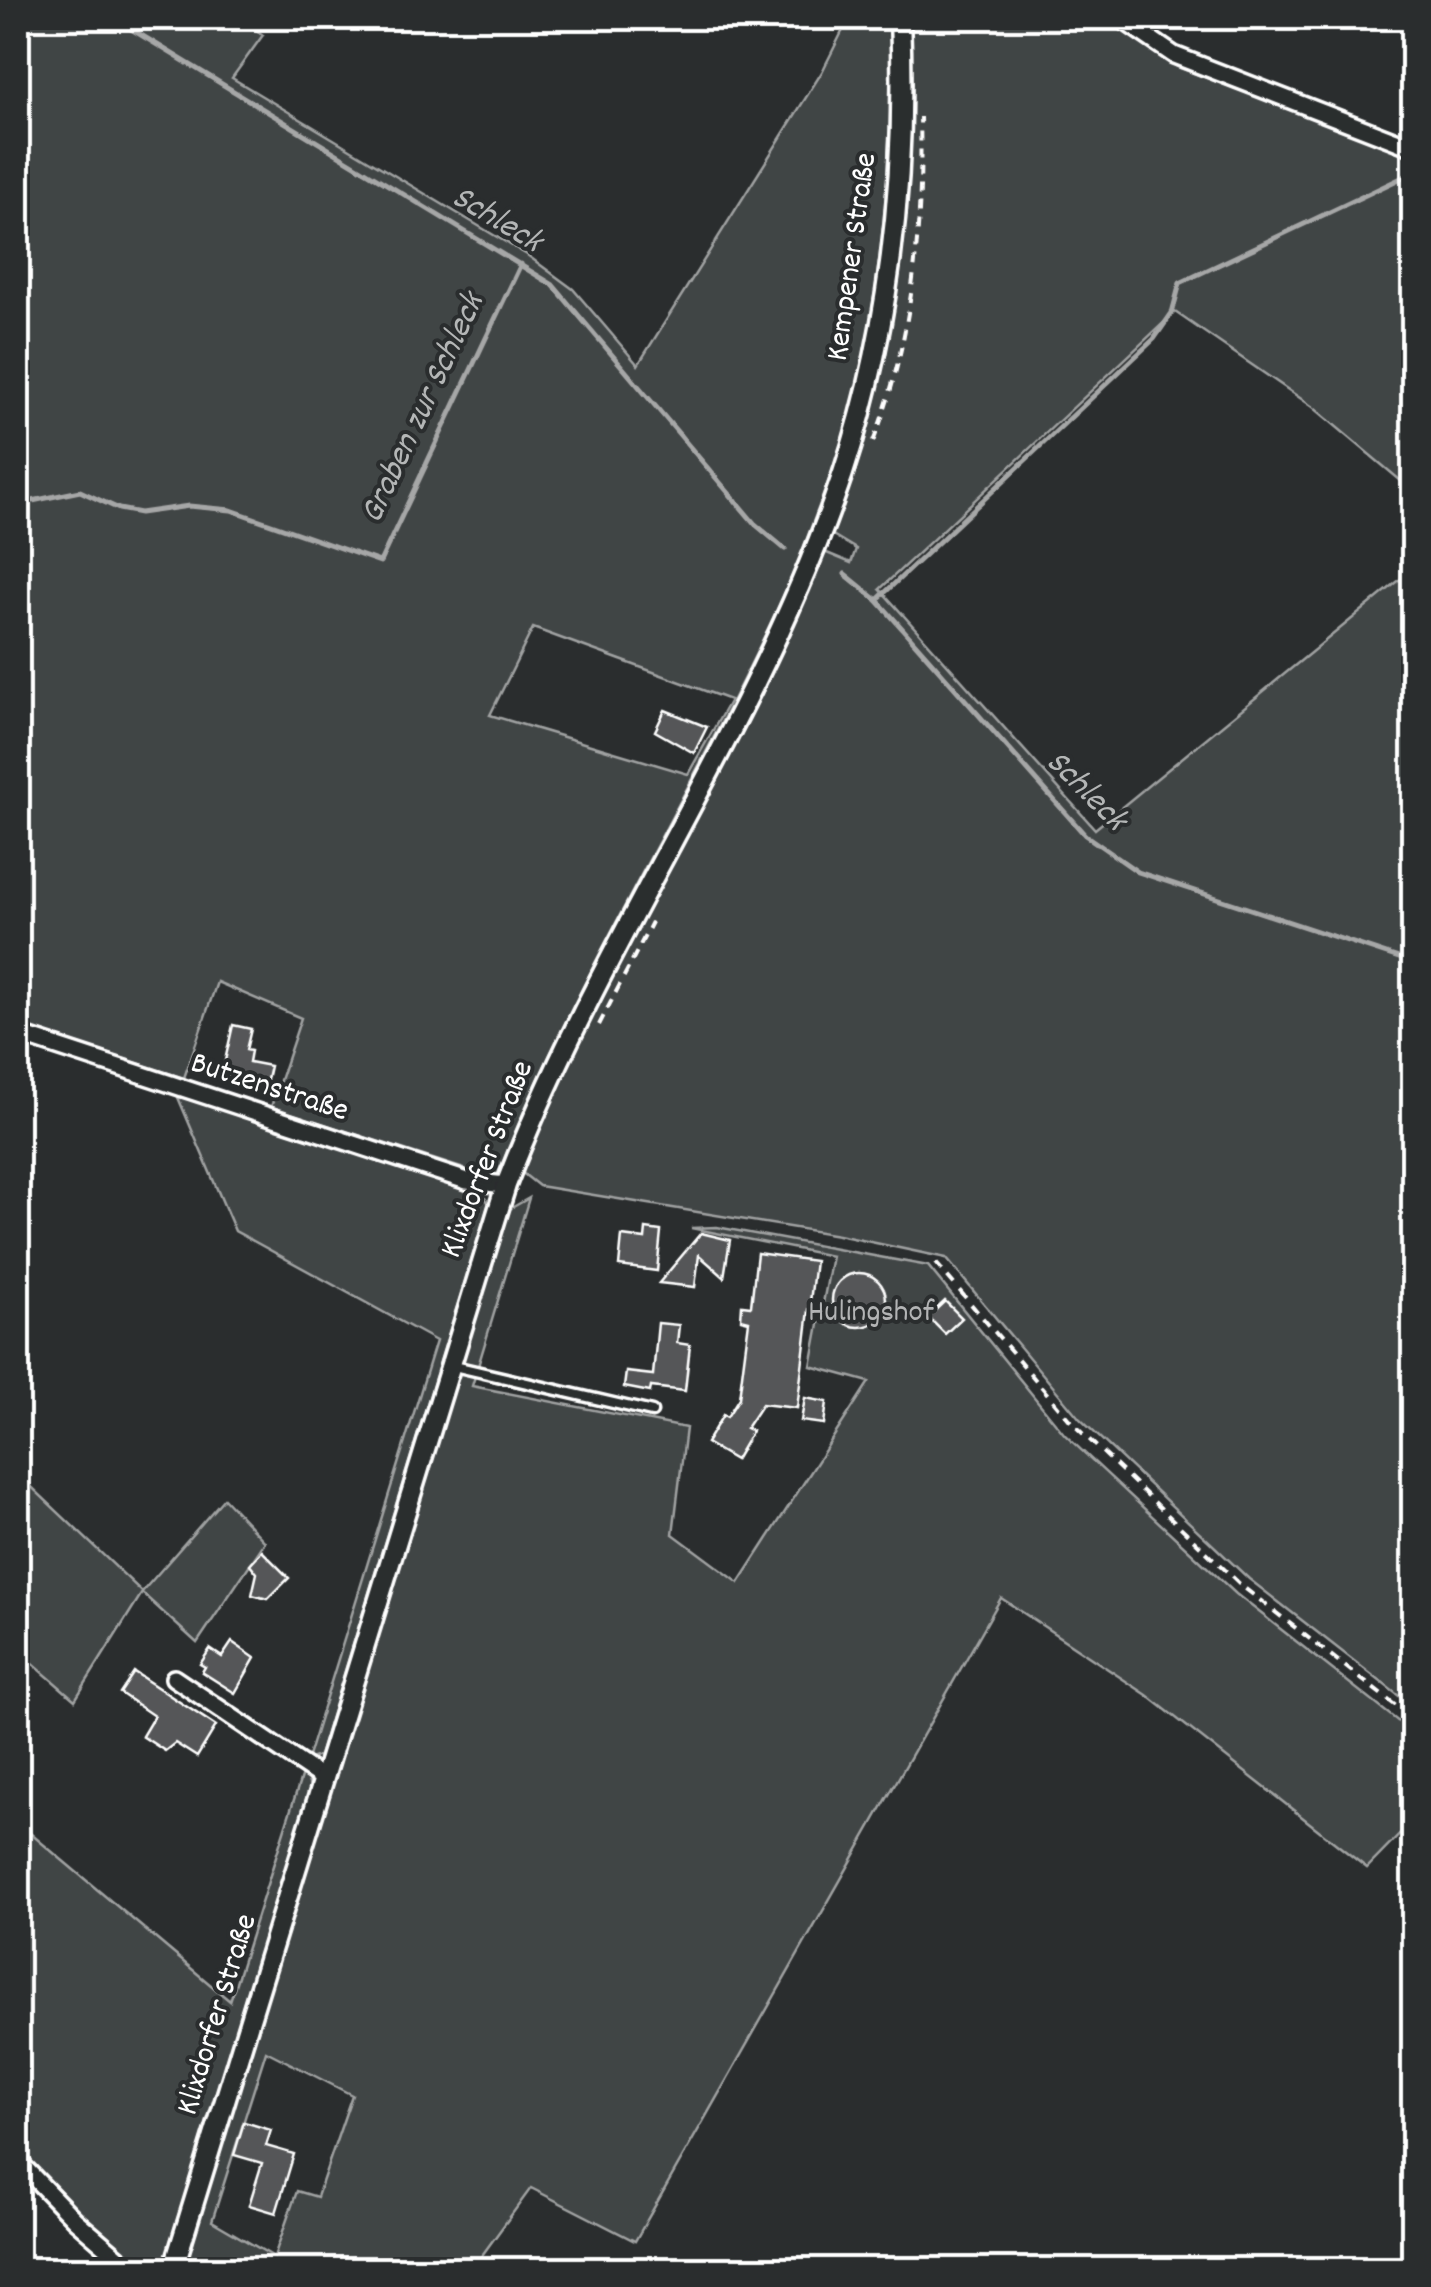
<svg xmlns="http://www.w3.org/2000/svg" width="1431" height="2287" font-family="Dekko,sans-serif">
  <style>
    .green { fill: #414445; stroke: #a0a2a2; stroke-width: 2.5; fill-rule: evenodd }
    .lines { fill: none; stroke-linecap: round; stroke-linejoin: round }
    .stream { stroke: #a6a7a7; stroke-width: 5 }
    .building { fill: #555758; stroke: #fff; stroke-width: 2.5 }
    .service-casing { stroke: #fff; stroke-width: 15 }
    .minor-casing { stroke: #fff; stroke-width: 22 }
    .tertiary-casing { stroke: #fff; stroke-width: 25 }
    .path { stroke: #fff; stroke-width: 4; stroke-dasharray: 10 8; stroke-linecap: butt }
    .service { stroke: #2a2d2e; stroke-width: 8 }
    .minor { stroke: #2a2d2e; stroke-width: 15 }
    .tertiary { stroke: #2a2d2e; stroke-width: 18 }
    .labels { text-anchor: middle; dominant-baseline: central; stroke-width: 8; stroke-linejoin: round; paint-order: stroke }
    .street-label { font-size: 32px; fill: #fff; stroke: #2a2d2e }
    .park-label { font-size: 32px; fill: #b3b4b5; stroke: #2a2d2e }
    .water-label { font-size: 35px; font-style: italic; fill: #b4b6b6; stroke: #2a2d2e }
  </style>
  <rect width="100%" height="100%" fill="#2a2d2e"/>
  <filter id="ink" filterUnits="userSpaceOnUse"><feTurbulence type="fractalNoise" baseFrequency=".01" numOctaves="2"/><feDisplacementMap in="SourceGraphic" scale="20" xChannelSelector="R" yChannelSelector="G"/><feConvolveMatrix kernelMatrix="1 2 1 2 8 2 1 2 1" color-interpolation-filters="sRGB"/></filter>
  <g filter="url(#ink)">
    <g class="green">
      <path d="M18,18H240L263,35L232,78L527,255L573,289L638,365L822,72L849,18H891C893,148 884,279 853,406C841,453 821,499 805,544L851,563L856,549L831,534C889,360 918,201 911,18H1108L1177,67L1413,155V491L1313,407L1175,312L880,589L1095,829L1413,569V1707L1249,1579L1080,1419L946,1258L838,1235L539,1186L520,1171L549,1101L764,682L815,569L798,563C707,771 581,963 498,1174L486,1176L271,1107L301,1018L217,982L184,1078L18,1025ZM533,628L730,700L688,774L490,715Z"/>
      <path d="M177,1095L481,1193L489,1203L319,1756L307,1760L436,1341L235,1231Z"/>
      <path d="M529,1198L472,1386L686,1428L673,1534L739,1583L869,1382L811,1366L832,1256L691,1228L717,1227L928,1266L1065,1435L1236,1594L1413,1733V1821L1367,1868L1147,1695L1001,1598L635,2241L531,2188L472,2269L182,2270L506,1211ZM266,2051L352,2095L317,2197L297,2191L274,2257L212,2221Z"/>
      <path d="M18,1474L142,1592L224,1498L265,1542L197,1643L142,1593L75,1700L18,1651Z"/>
      <path d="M304,1768L310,1787L163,2266C126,2284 42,2180 18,2154V1823L230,2001Z"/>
    </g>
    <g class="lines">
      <g class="stream">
        <path d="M113,18L553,285L755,524L785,549"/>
        <path d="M18,504L80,491L119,509L140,513L189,506L231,510L380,562L521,264"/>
        <path d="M845,574L877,600L1085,835L1138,872L1414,963"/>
        <path d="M877,600L1154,339L1172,313L1180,283L1414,172"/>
      </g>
    </g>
    <g class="building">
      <path d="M665,710L707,727L694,753L655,731Z"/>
      <path d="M233,1025L251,1029L246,1050L251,1051L249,1062L270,1066L266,1084L222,1074Z"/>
      <path d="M646,1229L661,1231L657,1271L619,1266L622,1236L645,1239Z"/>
      <path d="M701,1233L730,1240L724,1277L699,1255L695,1287L659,1283Z"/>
      <path d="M757,1253L815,1261L797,1408L762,1404L746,1428L752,1431L735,1460L706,1443L723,1415L727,1417L739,1398L749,1321L741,1319L742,1305L751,1306Z"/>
      <circle cx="859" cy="1300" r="27"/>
      <path d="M945,1301L962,1318L945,1334L928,1317Z"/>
      <path d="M658,1323L679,1325L677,1343L690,1345L685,1391L651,1387L650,1392L624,1387L626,1372L653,1375Z"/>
      <path d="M805,1398L827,1402L824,1424L801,1421Z"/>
      <path d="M262,1551L289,1578L268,1599L252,1595L257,1573L250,1564Z"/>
      <path d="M232,1642L255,1658L235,1693L202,1672L205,1667L200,1664L210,1649L222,1657Z"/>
      <path d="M134,1672L216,1726L197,1757L175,1743L165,1751L142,1736L154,1716L120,1693Z"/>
      <path d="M244,2122L271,2130L266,2146L294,2154L276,2213L249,2205L262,2163L234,2155Z"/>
    </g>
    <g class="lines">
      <defs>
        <path id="service" d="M454,1366L652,1412"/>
        <g id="minor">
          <path d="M1120,18L1174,55L1414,148"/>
          <path d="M18,1034L467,1181L506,1185"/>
          <path d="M174,1678L321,1777"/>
          <path d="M18,2161L75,2220L133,2270"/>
        </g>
        <path id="tertiary" d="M173,2270L506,1185C596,949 747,740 833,502C889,348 907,180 900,18"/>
      </defs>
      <use href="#service" class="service-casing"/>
      <use href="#minor" class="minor-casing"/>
      <use href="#tertiary" class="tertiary-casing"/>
      <g class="path">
        <path d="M873,442C913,340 923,226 920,117"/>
        <path d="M599,1025L652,922"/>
        <path d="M936,1263L1074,1425L1243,1587L1414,1720"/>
      </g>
      <use href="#service" class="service"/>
      <use href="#minor" class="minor"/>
      <use href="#tertiary" class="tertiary"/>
    </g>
  </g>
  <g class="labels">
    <g class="street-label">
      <text transform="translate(854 257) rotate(-82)">Kempener Straße</text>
      <text transform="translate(269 1089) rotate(18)">Butzenstraße</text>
      <text transform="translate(489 1160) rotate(-69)">Klixdorfer Straße</text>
      <text transform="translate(219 2015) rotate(-73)">Klixdorfer Straße</text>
    </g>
    <g class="park-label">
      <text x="871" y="1314">Hulingshof</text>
    </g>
    <g class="water-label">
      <text transform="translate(496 221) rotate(31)">Schleck</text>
      <text transform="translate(424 409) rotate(-65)">Graben zur Schleck</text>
      <text transform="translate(1085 792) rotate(45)">Schleck</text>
    </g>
  </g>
  <rect width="1431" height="2287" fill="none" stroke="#2a2d2e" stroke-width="60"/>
  <rect x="30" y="30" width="1371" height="2227" fill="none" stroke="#fff" stroke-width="4" filter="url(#ink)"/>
</svg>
